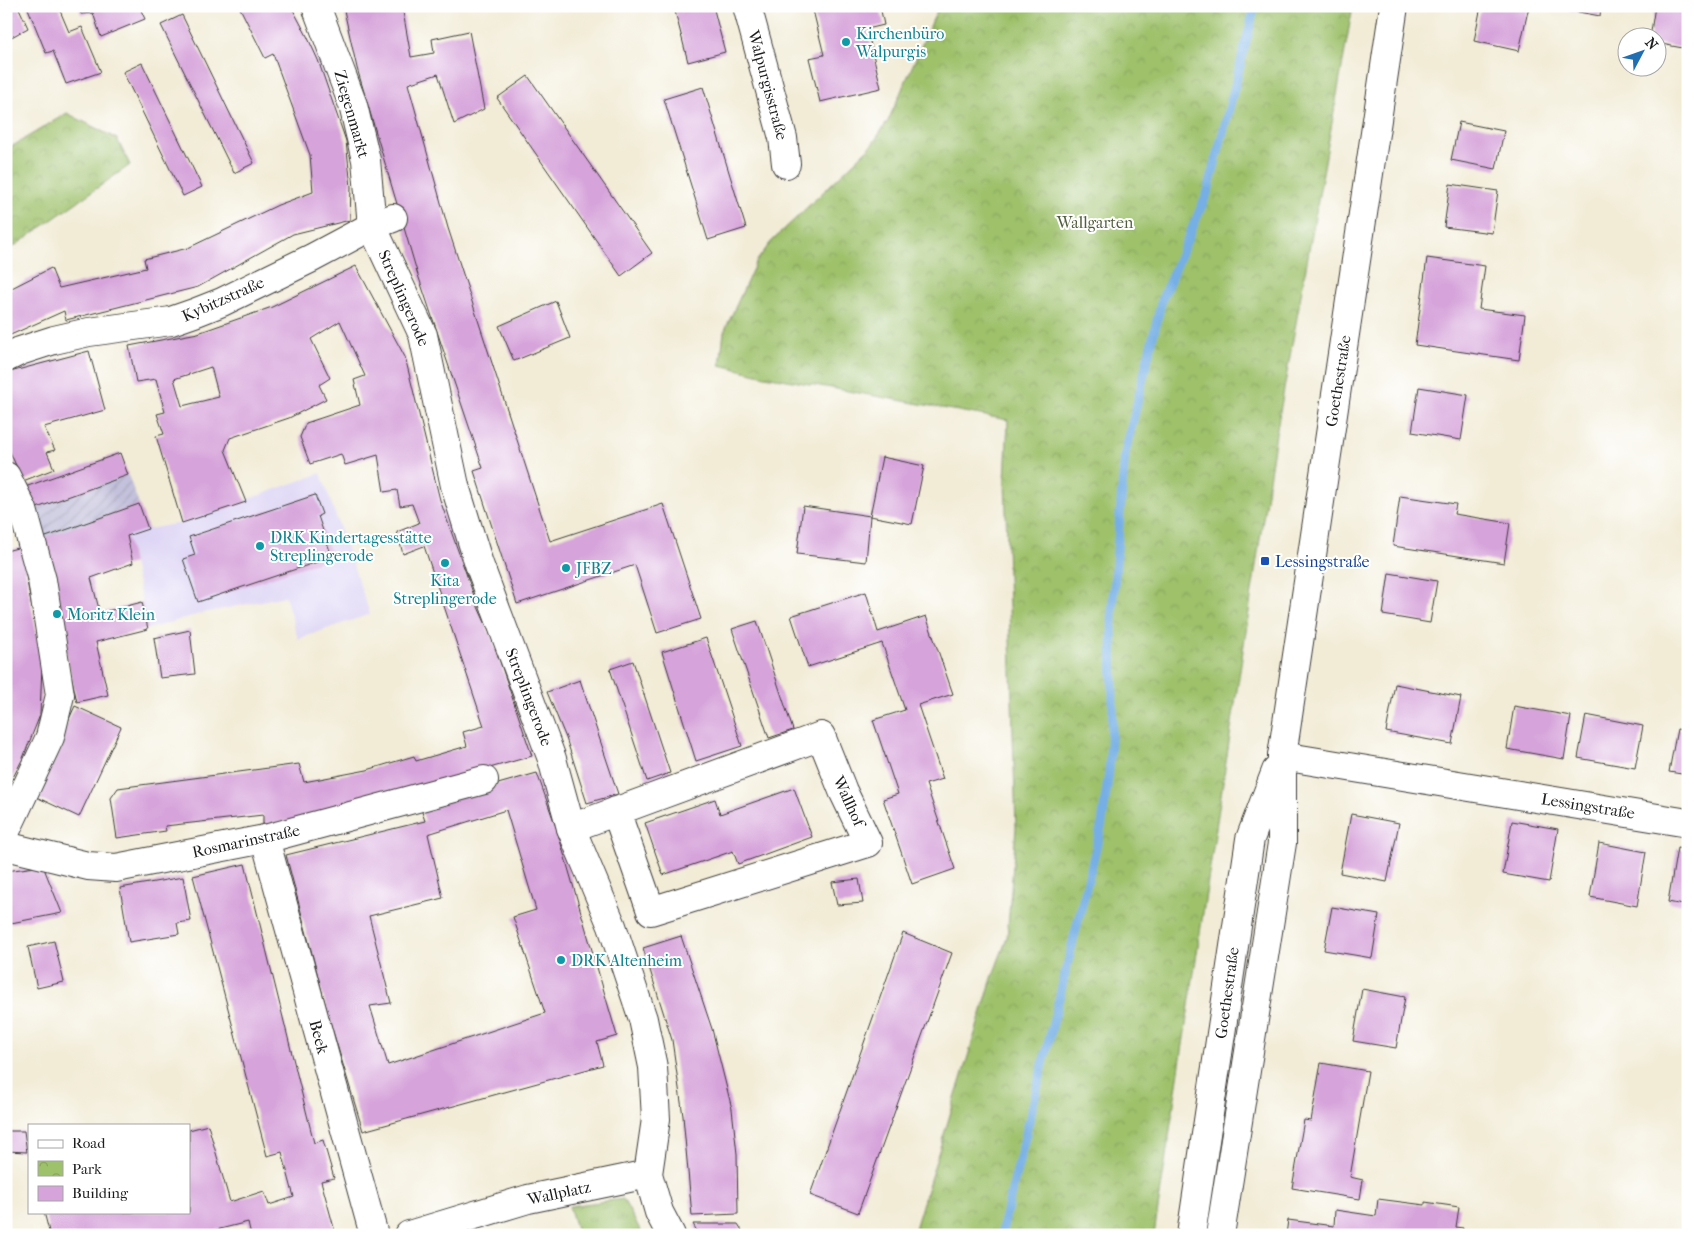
<svg xmlns="http://www.w3.org/2000/svg" width="1694" height="1241" font-family="'IM FELL French Canon',serif">
  <style>
    .built { fill: #ded5f5 }
    .industrial { fill: url(#industrial-furrows) }
    .grass { fill: url(#grass-tufts); stroke: #5d6e44 }
    .park { fill: url(#park-crowns); stroke: #5d6e44 }
    .lines { fill: none; stroke-linecap: round; stroke-linejoin: round }
    .stream { stroke: #74afe5; stroke-width: 9 }
    .building { fill: #d6a3da; fill-rule: evenodd }
    .minor-casing { stroke: #3c3b38; stroke-width: 30 }
    .major-casing { stroke: #3c3b38; stroke-width: 30 }
    .minor { stroke: #fff; stroke-width: 28 }
    .major { stroke: #fff; stroke-width: 28 }
    .culture-dot { fill: #0f9aa8; stroke: #fff; stroke-width: 2 }
    .transit-dot { fill: #1a4fb4; stroke: #fff; stroke-width: 2 }
    .labels { text-anchor: middle; dominant-baseline: central; stroke-width: 4; stroke-linejoin: round; paint-order: stroke }
    .culture-label { font-size: 16px; fill: #0d838f; stroke: #fff; text-anchor: start }
    .street-label { font-size: 16px; fill: #1c1c1c; stroke: #fff }
    .park-label { font-size: 16px; fill: #505e3c; stroke: #fff }
    .transit-label { font-size: 16px; fill: #164399; stroke: #fff; text-anchor: start }
  </style>
  <defs>
    <pattern id="industrial-furrows" width="10" height="10" patternUnits="userSpaceOnUse" patternTransform="scale(1.25)"><rect width="10" height="10" fill="#c3c1db"/><path d="M-1 1l2-2M0 10L10 0M9 11l2-2" fill="none" stroke="#a7a5bb"/></pattern>
    <pattern id="grass-tufts" width="24" height="20" patternUnits="userSpaceOnUse" patternTransform="scale(1.25)"><rect width="24" height="20" fill="#9ec16b"/><path d="M3 7l-1-3M5 7V3M7 7l1-3M15 17l-1-3M17 17v-4M19 17l1-3" fill="none" stroke="#88a55c"/></pattern>
    <pattern id="park-crowns" width="20" height="18" patternUnits="userSpaceOnUse" patternTransform="scale(1.25)"><rect width="20" height="18" fill="#9ec16b"/><path d="M2 6a3 3 0 1 1 6 0M12 15a3 3 0 1 1 6 0" fill="none" stroke="#88a55c"/></pattern>
  </defs>
  <rect width="100%" height="100%" fill="#fff"/>
  <filter id="ink" filterUnits="userSpaceOnUse"><feTurbulence type="fractalNoise" baseFrequency=".02" numOctaves="2"/><feDisplacementMap in="SourceGraphic" scale="10" xChannelSelector="R" yChannelSelector="G"/><feConvolveMatrix kernelMatrix="1 2 1 2 8 2 1 2 1" color-interpolation-filters="sRGB"/></filter>
  <filter id="wash" filterUnits="userSpaceOnUse"><feTurbulence type="fractalNoise" baseFrequency=".0096" numOctaves="4" result="noise"/><feDisplacementMap in="SourceGraphic" scale="20" xChannelSelector="R" yChannelSelector="G"/><feGaussianBlur stdDeviation="1.12" result="paint"/><feColorMatrix in="noise" values="0 0 0 0 0 0 0 0 0 0 0 0 0 0 0 0 0 1.4 0 .05"/><feComposite in="paint" operator="in"/></filter>
  <g filter="url(#wash)">
    <rect width="100%" height="100%" fill="#f2ecd7"/>
    <path class="built" d="M321,473L370,614L298,639L285,596L199,614L148,629L127,536L148,529L182,523Z"/>
    <path class="industrial" d="M120,453L148,529L52,563L25,487Z"/>
    <path class="grass" d="M623,1199L643,1235H578L569,1206Z"/>
    <g class="park">
      <path d="M939,6H1353L1276,434L1154,1235H913L993,975L1007,938L1016,828L1005,480L1008,420L765,376L720,365L724,332L756,262L771,242L871,146L888,121Z"/>
      <path d="M67,113L117,139L130,165L6,252V150Z"/>
    </g>
    <g class="lines">
      <path class="stream" d="M1001,1235L1102,823L1109,771L1113,709L1112,611L1125,453L1162,299L1208,191L1255,6"/>
    </g>
    <g id="blocks">
      <g class="building">
        <path d="M6,6H18L28,28L6,40Z"/>
        <path d="M27,6H58L69,32L82,27L101,72L66,84L53,51L46,53Z"/>
        <path d="M78,6H139L145,19L101,37L93,13L81,14Z"/>
        <path d="M239,6H291L307,36L318,60L346,141L351,187L350,220L293,234L198,287L66,320L64,311L6,337V291L51,268L59,288L146,268L144,259L188,248L278,205L313,192L310,155L273,54L265,58Z"/>
        <path d="M343,6H402L411,57L434,53L432,39L469,31L484,109L454,124L438,74L408,84L448,228L550,541L663,504L701,619L657,633L635,565L517,604L474,471L483,468L417,272L357,68Z"/>
        <path d="M692,6H713L725,52L688,62L675,11Z"/>
        <path d="M812,6H880L884,25L867,29L881,88L820,102L809,58L824,55Z"/>
        <path d="M1481,6H1529L1519,51L1474,41Z"/>
        <path d="M1547,6H1601L1600,16Z"/>
        <path d="M1655,6H1688V49L1656,43V38H1650Z"/>
        <path d="M182,15L254,163L234,173L161,25Z"/>
        <path d="M142,63L202,187L183,196L123,72Z"/>
        <path d="M528,76L652,253L621,276L497,98Z"/>
        <path d="M703,87L746,228L708,240L664,99Z"/>
        <path d="M1459,122L1504,131L1496,169L1451,160Z"/>
        <path d="M1450,184L1498,191L1492,233L1444,227Z"/>
        <path d="M1427,258L1485,266L1479,309L1525,315L1519,360L1415,345Z"/>
        <path d="M356,266L405,357L440,500L478,607L492,638L532,756L309,819L263,824V815L165,826L166,831L117,838L111,798L118,788L299,764L304,782L367,770L414,756L416,761L467,746L463,732L484,726L424,546L403,554L397,532L419,523L412,504L400,506L397,490L384,492L378,455L345,465L341,454L310,464L300,437L306,423L360,405L354,380L365,376L340,321L311,339L330,378L319,385L326,399L289,418L230,438L225,450L246,502L182,523L156,436L164,434L157,414L165,412L156,379L136,382L129,346L198,333L272,307ZM211,367L219,397L182,406L174,379Z"/>
        <path d="M556,301L570,338L514,361L499,326Z"/>
        <path d="M89,351L105,410L44,427L55,450L47,452L54,469L23,481L6,443V373Z"/>
        <path d="M1419,387L1468,395L1461,440L1412,432Z"/>
        <path d="M120,453L128,475L34,509L25,487Z"/>
        <path d="M882,457L924,466L912,524L870,516Z"/>
        <path d="M315,495L322,514L318,516L332,557L198,602L183,559L195,555L189,537Z"/>
        <path d="M1400,496L1456,504L1454,514L1510,523L1504,563L1393,546Z"/>
        <path d="M139,504L148,529L127,536L133,563L91,578L100,613L142,602L148,629L96,642L108,695L77,702L47,566L52,563L43,538Z"/>
        <path d="M803,506L870,516L866,562L797,554Z"/>
        <path d="M21,547L42,665L40,715L23,758L6,791V551Z"/>
        <path d="M1389,573L1437,581L1430,623L1383,615Z"/>
        <path d="M866,592L878,632L926,616L953,694L918,705L943,779L926,784L955,869L912,884L883,799L898,794L873,720L905,710L882,643L808,667L791,616Z"/>
        <path d="M757,621L793,730L769,738L732,629Z"/>
        <path d="M190,630L195,674L160,678L154,638Z"/>
        <path d="M706,638L742,746L696,761L662,652Z"/>
        <path d="M633,661L670,773L647,781L610,669Z"/>
        <path d="M580,680L618,794L587,803L566,738L547,692Z"/>
        <path d="M1395,684L1461,697L1452,744L1386,732Z"/>
        <path d="M75,706L121,727L79,817L34,796Z"/>
        <path d="M1514,706L1571,716L1564,759L1507,749Z"/>
        <path d="M1586,715L1643,726L1635,768L1578,758Z"/>
        <path d="M1677,729L1688,731V775L1669,772Z"/>
        <path d="M537,773L557,830L617,1036L597,1042L603,1065L363,1131L329,1018L286,855L425,821L420,806ZM506,810L536,910L513,917L545,1013L388,1065L370,1006L391,1003L369,916L443,898L428,834Z"/>
        <path d="M794,788L812,837L738,864L733,851L663,875L645,823L715,799L720,814Z"/>
        <path d="M1351,814L1399,823L1387,882L1340,873Z"/>
        <path d="M1512,821L1558,829L1549,882L1503,874Z"/>
        <path d="M1599,843L1646,852L1637,906L1590,897Z"/>
        <path d="M1677,848L1688,850V906L1668,902Z"/>
        <path d="M245,864L314,1143L323,1140L334,1178L321,1181L336,1235H251L248,1222L196,1235H50L44,1212H189V1130L208,1125L230,1202L264,1191L269,1205L294,1197L282,1152L267,1156L193,876Z"/>
        <path d="M43,866L62,913L6,924V871Z"/>
        <path d="M183,877L191,921L177,923L179,934L129,942L120,888Z"/>
        <path d="M859,879L863,903L837,905L832,882Z"/>
        <path d="M1332,907L1379,915L1372,958L1324,950Z"/>
        <path d="M903,933L952,953L858,1213L810,1195Z"/>
        <path d="M681,936L712,1029L732,1109L737,1154L738,1214L692,1216L683,1116L672,1040L643,948Z"/>
        <path d="M54,941L64,982L37,988L28,947Z"/>
        <path d="M1362,989L1405,997L1396,1048L1353,1041Z"/>
        <path d="M1321,1063L1368,1071L1350,1177L1363,1180L1360,1199L1292,1188L1304,1120L1311,1121Z"/>
        <path d="M6,1131H24L27,1152L6,1151Z"/>
        <path d="M1378,1199L1425,1205V1202L1459,1207L1456,1227L1463,1228L1462,1235H1286L1288,1220L1334,1226L1335,1210L1376,1216Z"/>
        <path d="M693,1224H738L745,1235H699Z"/>
      </g>
    </g>
  </g>
  <g filter="url(#ink)">
    <use href="#blocks" fill-opacity="0" stroke="#3c3b38" stroke-width="1"/>
    <g class="lines">
      <defs>
        <g id="minor">
          <path d="M316,6L353,105L366,160L372,226L423,335L455,486L479,564L552,759L571,828L612,926L643,1019L653,1067L656,1119L648,1174L659,1212L671,1235"/>
          <path d="M747,6L783,138L786,164"/>
          <path d="M6,358L20,351L54,340L89,332L171,321L194,313L222,302L312,258L372,226L393,218"/>
          <path d="M6,476L23,510L42,580L60,695L50,737L6,831"/>
          <path d="M1282,756L1688,823"/>
          <path d="M571,828L821,736L843,791L868,843L651,911L616,811"/>
          <path d="M265,839L374,1235"/>
          <path d="M6,846L88,866L116,868L265,839L484,780"/>
          <path d="M409,1235L528,1199L648,1174"/>
        </g>
        <g id="major">
          <path d="M1191,1235L1250,839L1276,771"/>
          <path d="M1220,1235L1282,843V756L1394,6"/>
        </g>
      </defs>
      <use href="#minor" class="minor-casing"/>
      <use href="#major" class="major-casing"/>
      <use href="#minor" class="minor"/>
      <use href="#major" class="major"/>
    </g>
  </g>
  <g class="culture-dot">
    <circle cx="846" cy="42" r="5"/>
    <circle cx="260" cy="546" r="5"/>
    <circle cx="445" cy="563" r="5"/>
    <circle cx="566" cy="568" r="5"/>
    <circle cx="57" cy="614" r="5"/>
    <circle cx="561" cy="960" r="5"/>
  </g>
  <rect class="transit-dot" x="1260" y="556" width="10" height="10" rx="2.5"/>
  <g class="labels">
    <g class="culture-label">
      <text x="856" y="33">Kirchenbüro<tspan x="856" dy="18">Walpurgis</tspan></text>
      <text x="270" y="537">DRK Kindertagesstätte<tspan x="270" dy="18">Streplingerode</tspan></text>
      <text x="576" y="568">JFBZ</text>
      <text x="445" y="580" text-anchor="middle">Kita<tspan x="445" dy="18">Streplingerode</tspan></text>
      <text x="67" y="614">Moritz Klein</text>
      <text x="571" y="960">DRK Altenheim</text>
    </g>
    <g class="street-label">
      <text transform="translate(768 85) rotate(75)">Walpurgisstraße</text>
      <text transform="translate(352 114) rotate(74)">Ziegenmarkt</text>
      <text transform="translate(404 298) rotate(66)">Streplingerode</text>
      <text transform="translate(223 299) rotate(-24)">Kybitzstraße</text>
      <text transform="translate(1338 381) rotate(-81)">Goethestraße</text>
      <text transform="translate(529 697) rotate(69)">Streplingerode</text>
      <text transform="translate(849 801) rotate(65)">Wallhof</text>
      <text transform="translate(1588 806) rotate(9)">Lessingstraße</text>
      <text transform="translate(246 841) rotate(-12)">Rosmarinstraße</text>
      <text transform="translate(1227 993) rotate(-82)">Goethestraße</text>
      <text transform="translate(319 1037) rotate(75)">Beek</text>
      <text transform="translate(559 1193) rotate(-12)">Wallplatz</text>
    </g>
    <g class="park-label">
      <text x="1095" y="222">Wallgarten</text>
    </g>
    <g class="transit-label">
      <text x="1275" y="561">Lessingstraße</text>
    </g>
  </g>
  <rect width="1694" height="1241" fill="none" stroke="#fff" stroke-width="25"/>
  <rect x="28" y="1124" width="162" height="90" fill="#ffffff" stroke="#a4a4a4"/>
  <rect x="38" y="1140" width="25" height="8" fill="#ffffff" stroke="#a4a4a4"/>
  <text x="72" y="1148" font-size="15" fill="#1c1c1c">Road</text>
  <rect x="38" y="1161" width="25" height="15" fill="url(#park-crowns)" stroke="#a4a4a4"/>
  <text x="72" y="1174" font-size="15" fill="#1c1c1c">Park</text>
  <rect x="38" y="1186" width="25" height="15" fill="#d6a3da" stroke="#a4a4a4"/>
  <text x="72" y="1198" font-size="15" fill="#1c1c1c">Building</text>
  <g transform="translate(1642 52) rotate(49)"><circle r="24" fill="#ffffff" stroke="#a4a4a4"/>
  <path d="M0-4L9 19L0 12L-9 19Z" fill="#1f6fb2"/>
  <text y="-8" font-size="14" font-weight="bold" text-anchor="middle" fill="#1c1c1c">N</text>
  </g>
</svg>
